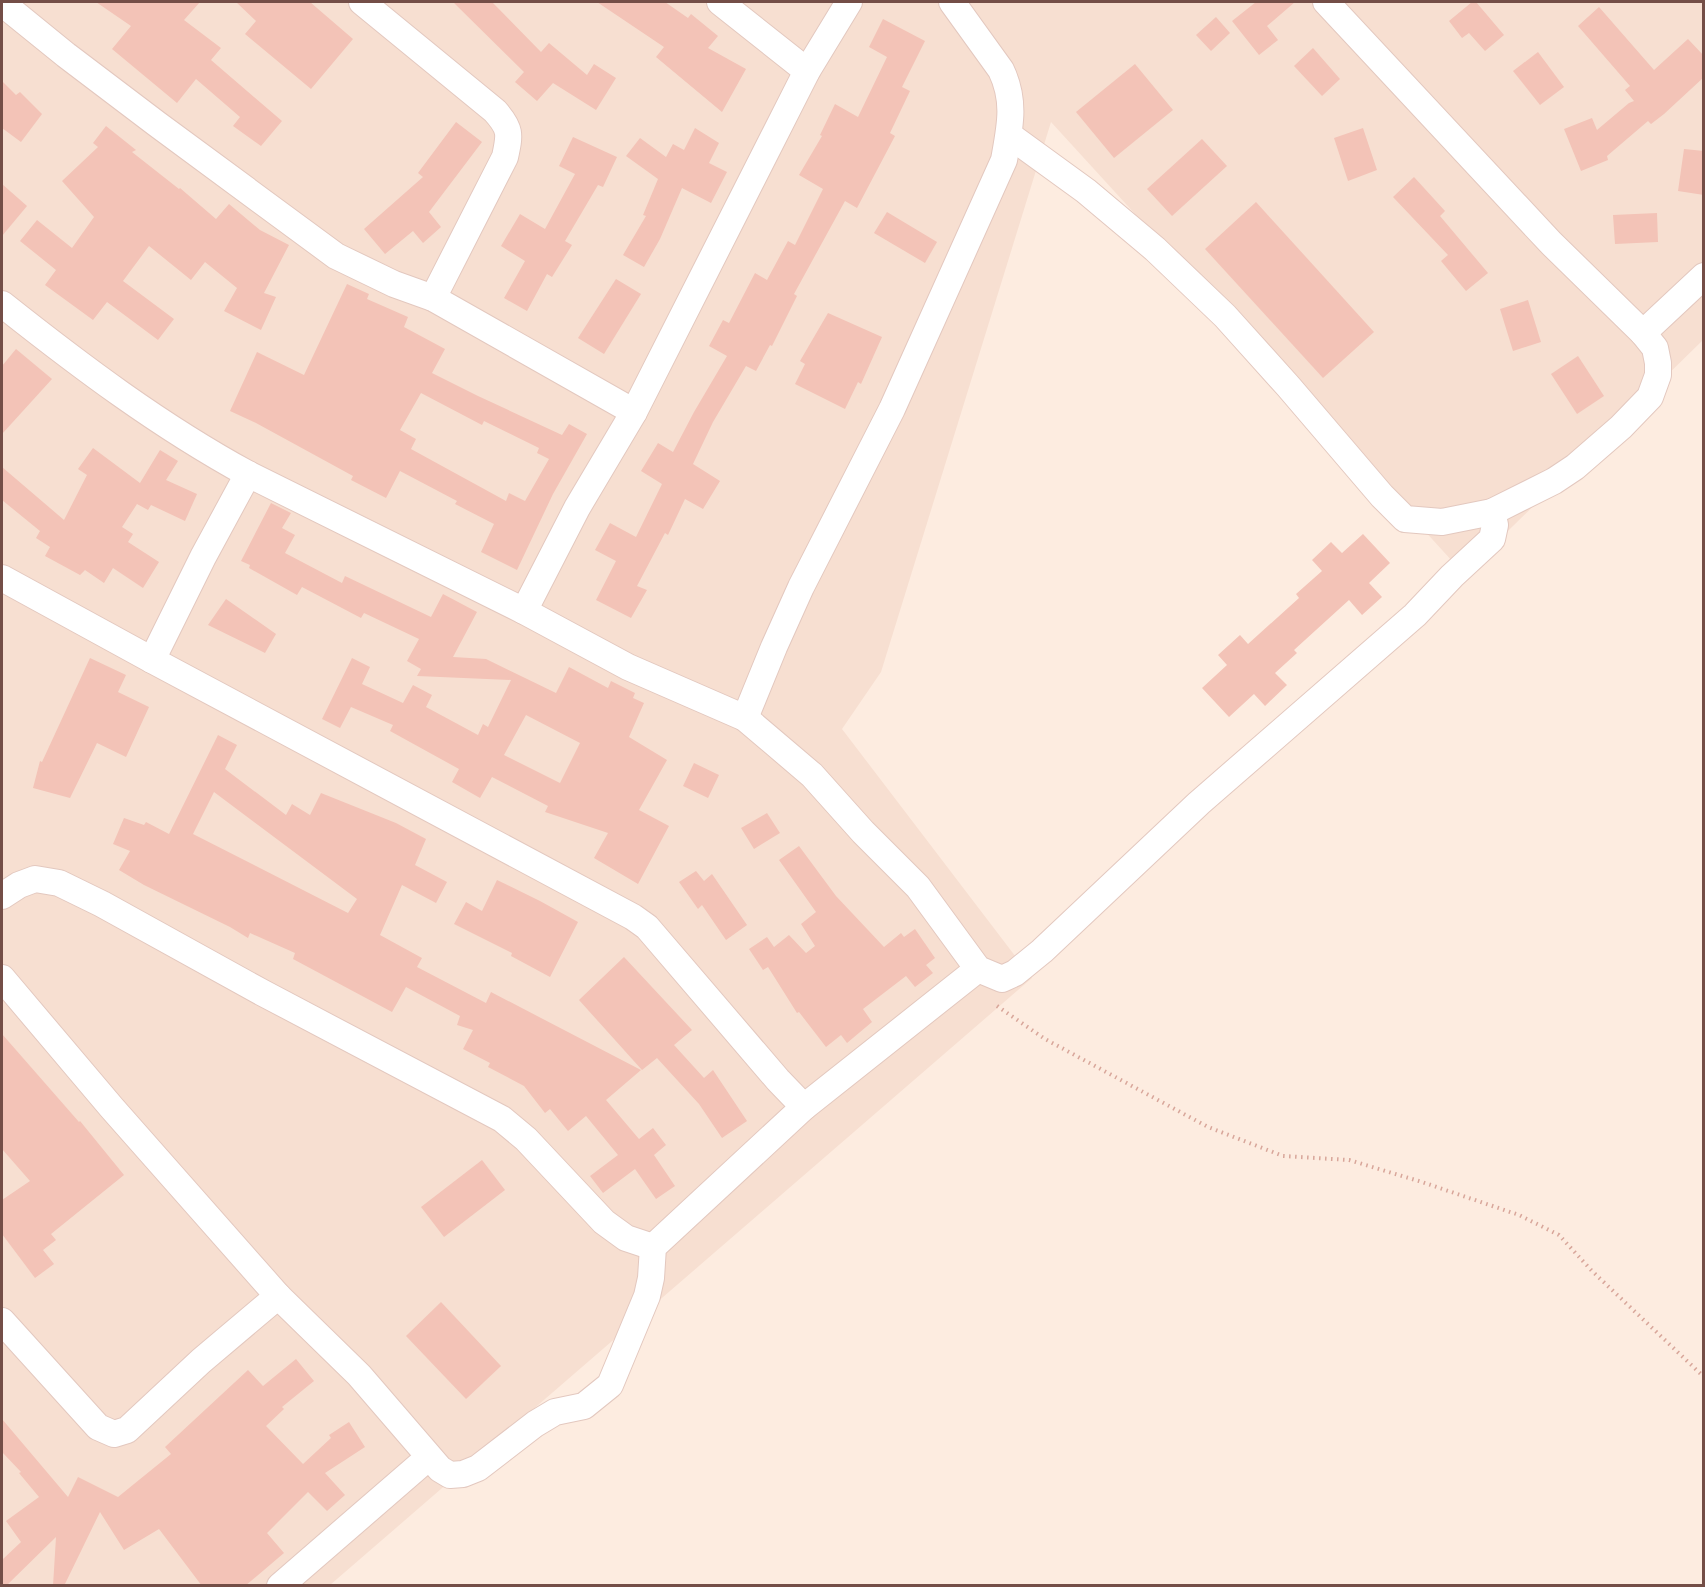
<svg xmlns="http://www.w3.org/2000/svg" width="1705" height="1587" font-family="Signika,sans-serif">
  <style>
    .residential { fill: #f7dfd1 }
    .building { fill: #f3c3b7; fill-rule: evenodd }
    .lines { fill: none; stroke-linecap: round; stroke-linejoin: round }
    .street-casing { stroke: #e3c8bf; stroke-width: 28 }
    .path { stroke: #d8a69a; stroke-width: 4; stroke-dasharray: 1.5 4.5; stroke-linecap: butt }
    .street { stroke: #fff; stroke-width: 26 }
  </style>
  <rect width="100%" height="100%" fill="#fdece0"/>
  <path class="residential" d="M2,2H1703V340L1464,574L1051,122L881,672L842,729L1032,978L330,1585L2,1586Z"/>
  <g class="building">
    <path d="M96,2H200L184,20L221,48L211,60L282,121L261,146L233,126L240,117L196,79L177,103L112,49L131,26Z"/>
    <path d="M236,2H310L353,39L311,89L245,34L256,21Z"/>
    <path d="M453,2H492L541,52L549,43L587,75L594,64L616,78L596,110L553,83L537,101L515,82L524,72Z"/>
    <path d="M597,2H665L688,18L691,14L718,36L708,48L746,69L722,112L656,57L664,47Z"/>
    <path d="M1256,2H1295L1267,26L1278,40L1259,55L1232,21Z"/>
    <path d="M1472,2H1476L1504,35L1485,51L1469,33L1462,38L1449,21Z"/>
    <path d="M1599,7L1654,70L1688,39L1704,56V77L1664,114L1651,124L1648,121L1607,156L1608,160L1581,171L1564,129L1592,118L1597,130L1629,103L1634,101L1625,90L1630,86L1578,26Z"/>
    <path d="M1216,17L1230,33L1211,51L1196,35Z"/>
    <path d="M883,19L925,41L902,87L910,91L890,133L895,136L857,208L845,201L794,294L797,296L772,346L770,345L756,371L746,366L713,422L693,464L720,481L703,509L685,499L668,535L665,533L637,586L647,590L631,618L596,600L616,561L595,550L610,523L636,537L662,484L641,471L658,443L673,452L694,412L727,356L709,346L723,320L729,323L755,273L767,280L788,241L795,245L823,189L799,175L822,136L820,135L835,104L858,117L887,57L869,47Z"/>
    <path d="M1313,48L1340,79L1322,96L1294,66Z"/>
    <path d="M1538,52L1564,87L1540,105L1513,71Z"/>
    <path d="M1135,64L1173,110L1114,158L1076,112Z"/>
    <path d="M2,81L16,95L20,92L42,114L21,142L2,128Z"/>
    <path d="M456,122L482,142L429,212L441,227L423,243L413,231L385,254L364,229L423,177L418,173Z"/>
    <path d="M106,126L136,150L132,152L179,189L180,188L216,219L229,204L260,230L289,245L264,293L276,297L261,330L224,311L237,288L205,262L191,280L149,246L123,281L174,319L158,340L107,302L93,320L45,285L56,270L20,241L37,220L72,248L94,217L62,181L98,147L93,143Z"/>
    <path d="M695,128L719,143L709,163L727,172L711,203L682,188L660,239L644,267L623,255L646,216L643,215L658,179L626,156L640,138L666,157L673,144L684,150Z"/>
    <path d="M1363,128L1377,170L1348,181L1334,138Z"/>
    <path d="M573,137L617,157L603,187L598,185L565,241L572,245L552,277L547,274L527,311L504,298L525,261L501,246L520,214L545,229L575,174L559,166Z"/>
    <path d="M1202,139L1227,166L1172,216L1147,189Z"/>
    <path d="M1684,149L1704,151V195L1678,191Z"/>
    <path d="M1414,177L1445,211L1440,216L1488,273L1466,291L1441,261L1448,255L1393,197Z"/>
    <path d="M2,184L27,206L2,236Z"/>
    <path d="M1256,202L1374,332L1323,378L1205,249Z"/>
    <path d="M887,212L937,242L925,263L874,233Z"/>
    <path d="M1657,213L1658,242L1615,244L1613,215Z"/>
    <path d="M616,279L641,294L604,354L578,338Z"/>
    <path d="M347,284L369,294L367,299L408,317L404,327L445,349L432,373L478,396L562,435L569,424L587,434L553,494L517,570L481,552L494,524L455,504L457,501L400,471L386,498L351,480L353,476L256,423L230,411L257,352L304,375ZM421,393L482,425L484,421L539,448L537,453L549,459L525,501L509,493L506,501L411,449L416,439L400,430Z"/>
    <path d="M1528,300L1541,342L1513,351L1500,309Z"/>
    <path d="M828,313L882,337L861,384L858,382L845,409L795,384L805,364L800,361Z"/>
    <path d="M16,349L52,379L2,434V366Z"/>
    <path d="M1578,356L1604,396L1577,414L1551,374Z"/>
    <path d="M93,448L140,483L160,450L178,461L166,480L197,494L185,521L151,505L148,510L137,504L122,527L133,534L128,542L159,562L143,588L113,568L104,583L85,570L80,575L45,556L50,547L36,538L40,531L2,500V467L64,520L87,475L78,469Z"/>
    <path d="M271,503L291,513L282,528L295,535L285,553L342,583L345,576L431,617L443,594L477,612L453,657L486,659L556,693L569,667L608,688L611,681L635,693L633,698L644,703L629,737L667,760L639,810L669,826L638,884L594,858L608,833L545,812L548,806L492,777L480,798L452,782L459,769L390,731L393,725L351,707L340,728L322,719L352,658L370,667L362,684L403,703L413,685L432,695L426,707L478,735L483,724L488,727L511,680L417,676L421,669L407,661L419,639L364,613L361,618L302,587L297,595L249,568L250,565L241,561ZM526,715L580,743L560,783L504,755Z"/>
    <path d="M1363,534L1390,563L1369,583L1382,597L1362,615L1349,600L1294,650L1297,653L1275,673L1287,685L1265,706L1254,694L1229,717L1202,688L1227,665L1218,655L1240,635L1248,644L1299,598L1296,594L1322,571L1312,560L1331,542L1342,553Z"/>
    <path d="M226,599L276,634L265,653L208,625Z"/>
    <path d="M90,658L126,675L118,692L149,707L126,757L97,743L70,798L33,788L40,761L42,762Z"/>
    <path d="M218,735L237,745L225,769L286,815L292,804L310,815L321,793L396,823L426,839L415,865L447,882L436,903L402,885L380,935L422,958L417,967L486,1003L491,992L641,1070L606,1100L639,1139L653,1128L666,1145L654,1155L675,1186L656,1199L635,1169L603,1193L590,1176L618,1155L586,1116L568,1131L550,1109L545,1113L524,1086L488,1067L490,1063L463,1049L473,1030L457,1025L460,1016L406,987L392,1012L293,959L295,953L250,933L248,938L230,927L144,885L119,870L130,851L113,844L124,818L144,825L146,822L169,834ZM214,792L357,899L348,913L193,834Z"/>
    <path d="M694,763L719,775L708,798L683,786Z"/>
    <path d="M767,813L780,833L754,849L741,828Z"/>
    <path d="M799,846L836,896L884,947L901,933L904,937L915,929L935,958L926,965L933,973L915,987L906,976L863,1009L872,1022L847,1043L841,1035L826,1047L799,1012L797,1013L768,967L763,970L749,949L767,937L774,947L789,935L806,953L815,946L801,924L816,912L779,860Z"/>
    <path d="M696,871L704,881L712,874L747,925L726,940L702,905L698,909L679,882Z"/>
    <path d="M497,880L540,901L578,922L550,977L511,956L512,953L454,924L466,902L482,911Z"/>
    <path d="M624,957L692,1030L674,1045L704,1078L713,1070L747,1121L722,1138L699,1104L657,1058L642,1070L579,1000Z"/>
    <path d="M2,1034L79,1122L80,1121L124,1175L51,1234L56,1240L43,1250L54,1264L35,1278L2,1234V1200L30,1181L2,1149Z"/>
    <path d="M482,1160L505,1190L444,1237L421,1207Z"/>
    <path d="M441,1302L501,1366L466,1399L406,1336Z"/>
    <path d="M296,1359L314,1381L282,1407L284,1409L266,1426L303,1464L331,1438L329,1435L349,1422L365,1447L325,1473L345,1495L327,1511L308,1492L267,1533L284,1553L245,1586H202L159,1529L124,1550L100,1512L64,1586H53L56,1537L6,1586H2V1560L21,1542L6,1521L39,1497L19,1473L21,1472L2,1452V1419L68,1497L78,1477L118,1497L171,1454L165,1447L248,1370L263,1386Z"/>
  </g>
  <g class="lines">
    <defs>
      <g id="street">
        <path d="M362,2L495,111C511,129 510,134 505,157L433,298"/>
        <path d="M720,2L807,71"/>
        <path d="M2,3L66,55L157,124L336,256L394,284L433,298L634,412"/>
        <path d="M1009,135L1086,191L1155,249L1225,316L1288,386L1382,496L1405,519L1442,522L1492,512L1554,481L1575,467L1621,427L1650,397L1658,375V363L1655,348L1643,333L1551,243L1326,2"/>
        <path d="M2,304C80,366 160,426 248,474L524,611L628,667L745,718L812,775L863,832L918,887L978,969L1002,979L1015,973L1042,951L1199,803L1415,615L1452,576L1492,539L1495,525L1492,512"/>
        <path d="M1643,333L1704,276"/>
        <path d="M2,578L152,660L633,917L647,927L778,1080L804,1107"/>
        <path d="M524,611L577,508L634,412L807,71L849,2"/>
        <path d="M152,660L203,557L248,474"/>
        <path d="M745,718L774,647L801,587L892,409L1004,160C1010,127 1016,101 1001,70L952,2"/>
        <path d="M2,896L19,885L35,879L59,883L102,904L263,993L502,1119L526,1139L604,1222L626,1238L653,1247"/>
        <path d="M2,978L112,1108L278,1296L359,1375L440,1469L450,1475L463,1474L478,1468L535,1424L555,1412L584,1406L610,1385L647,1296L651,1278L653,1247L804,1107L978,969"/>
        <path d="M2,1321L98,1427L114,1434L127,1430L201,1361L278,1296"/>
        <path d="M280,1586L429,1457"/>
      </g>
    </defs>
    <use href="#street" class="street-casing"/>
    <path class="path" d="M997,1006L1045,1039L1208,1127L1283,1156L1349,1160L1422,1182L1519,1215L1559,1235L1592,1271L1704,1377"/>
    <use href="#street" class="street"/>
  </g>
  <rect width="1705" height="1587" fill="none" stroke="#744e47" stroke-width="6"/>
</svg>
